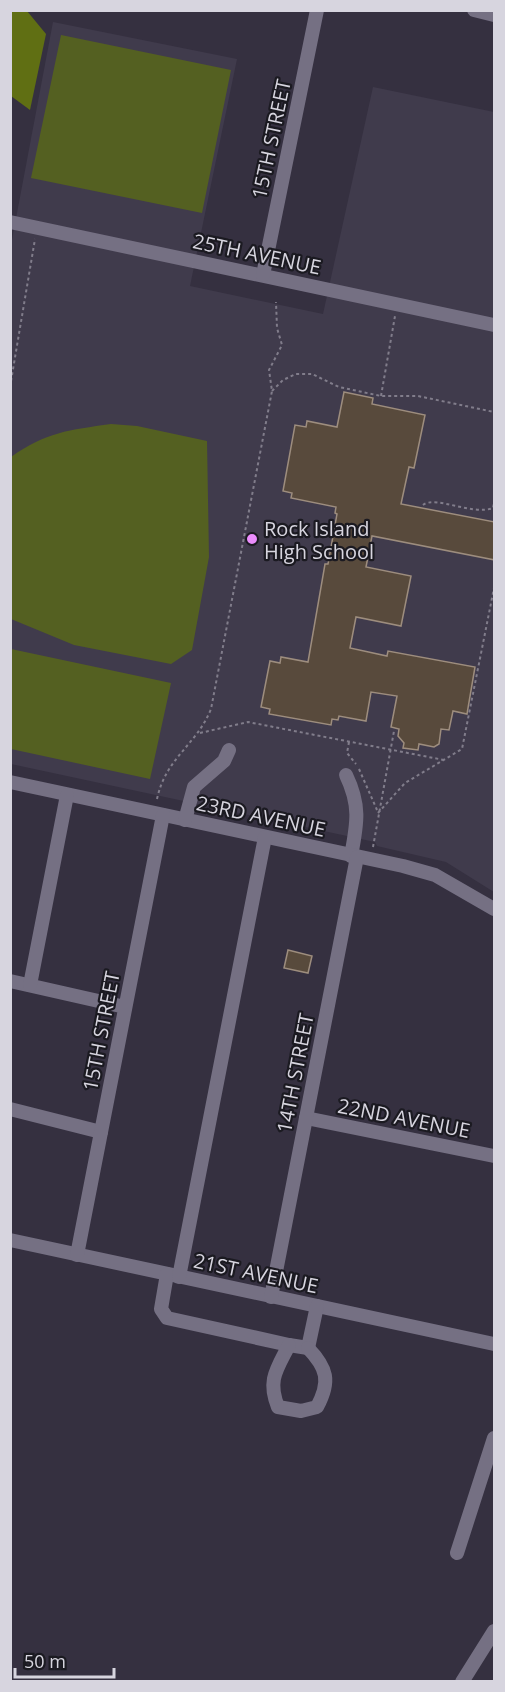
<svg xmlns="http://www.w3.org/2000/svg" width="505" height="1692" font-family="'Open Sans',sans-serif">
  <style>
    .education { fill: #403b4c }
    .green { fill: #546021 }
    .forest { fill: #606f13 }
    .building { fill: #584a3c; stroke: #9d8d7e; stroke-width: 1.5 }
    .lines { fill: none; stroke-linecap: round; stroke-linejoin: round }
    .path { stroke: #817d8b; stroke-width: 2; stroke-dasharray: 3 3; stroke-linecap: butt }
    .minor { stroke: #757083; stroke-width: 14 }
    .poi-dot { fill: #eb8dfc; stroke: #1b1a21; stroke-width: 2 }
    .labels { text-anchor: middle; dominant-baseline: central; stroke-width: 4.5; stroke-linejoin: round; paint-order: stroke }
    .street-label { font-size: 20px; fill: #d7d5df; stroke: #1b1a21 }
    .poi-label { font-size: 20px; fill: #d7d5df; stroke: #1b1a21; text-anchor: start }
  </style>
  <rect width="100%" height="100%" fill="#353040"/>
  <path class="education" d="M53,22L237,59L190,286L323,314L373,87L494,112V892L446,862L377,846L375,842L11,764V245Z"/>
  <g class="green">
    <path d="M61,35L231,70L202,213L31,178Z"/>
    <path d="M111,424L137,426L207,441L209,557L192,650L171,664L74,645L11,619V457C46,432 69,430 111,424Z"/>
    <path d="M11,649L171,683L150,779L11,749Z"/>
  </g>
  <path class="forest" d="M11,10L27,11L46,34L30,110L11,96Z"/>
  <g class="building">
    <path d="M344,392L373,398L372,404L425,415L414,468L409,467L401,504L495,522V560L372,536L366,567L411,576L401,626L356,617L350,648L387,656L388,651L475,667L467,714L453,711L449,730L441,729L439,744L434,747L419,744L418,750L403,748L404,743L398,736L399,729L391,727L397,696L371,692L366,721L339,716L338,720L332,719L331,725L269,714L270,709L261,707L270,661L280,663L281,657L308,662L325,564H328L337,514L335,513L336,507L291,498L292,493L283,491L295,425L306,427L307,421L337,427Z"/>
    <path d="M288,950L312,956L308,973L284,968Z"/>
  </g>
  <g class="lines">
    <g class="path">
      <path d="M10,387L35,239"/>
      <path d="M272,391L283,380L296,374H312L339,387L381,396H418L494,412"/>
      <path d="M381,396L395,316"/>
      <path d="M423,505C435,495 473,516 493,508L494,503"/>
      <path d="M200,733L248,722L444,760"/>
      <path d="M349,742L347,753L356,764"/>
      <path d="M359,769L377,810"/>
      <path d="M157,799C166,757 196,746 211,709L272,391L269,370L282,345L277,328L276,302"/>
      <path d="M378,813L405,783L462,749L494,588"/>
      <path d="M373,847L394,731"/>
    </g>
    <g class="minor">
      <path d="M474,10L494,15"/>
      <path d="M10,222L494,325"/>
      <path d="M263,275L317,10"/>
      <path d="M346,775C361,806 357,824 351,856"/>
      <path d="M10,782L403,866L435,875L494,909"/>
      <path d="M185,820L194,787L224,761L229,750"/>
      <path d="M10,981L125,1007"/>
      <path d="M30,985L67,795"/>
      <path d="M10,1109L101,1132"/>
      <path d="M306,1118L494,1156"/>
      <path d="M10,1240L494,1344"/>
      <path d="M77,1255L163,815"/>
      <path d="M167,1274L161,1309L167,1318L289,1345L308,1348L317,1306"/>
      <path d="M179,1277L265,837"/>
      <path d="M271,1297L357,857"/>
      <path d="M289,1345C277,1369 267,1380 278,1407L301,1411L317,1407C331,1381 327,1368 308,1348"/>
      <path d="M457,1553L494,1438"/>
      <path d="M462,1682L494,1631"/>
    </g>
  </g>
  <circle class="poi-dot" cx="252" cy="539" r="6"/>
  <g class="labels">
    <g class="street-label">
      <text transform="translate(271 139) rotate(-78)">15TH STREET</text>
      <text transform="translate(257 254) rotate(12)">25TH AVENUE</text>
      <text transform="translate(261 816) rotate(12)">23RD AVENUE</text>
      <text transform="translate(101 1031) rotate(-79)">15TH STREET</text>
      <text transform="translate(295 1073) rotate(-79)">14TH STREET</text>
      <text transform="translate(404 1118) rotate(11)">22ND AVENUE</text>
      <text transform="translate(256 1273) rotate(12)">21ST AVENUE</text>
    </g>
    <g class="poi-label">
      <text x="264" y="528">Rock Island<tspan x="264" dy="23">High School</tspan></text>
    </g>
  </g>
  <rect width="505" height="1692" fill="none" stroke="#d7d5df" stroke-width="24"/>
  <path d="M15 1668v9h99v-9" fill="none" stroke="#d7d5df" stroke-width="3"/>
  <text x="24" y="1668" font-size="18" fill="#d7d5df" stroke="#1b1a21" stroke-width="4.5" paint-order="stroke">50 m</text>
</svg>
